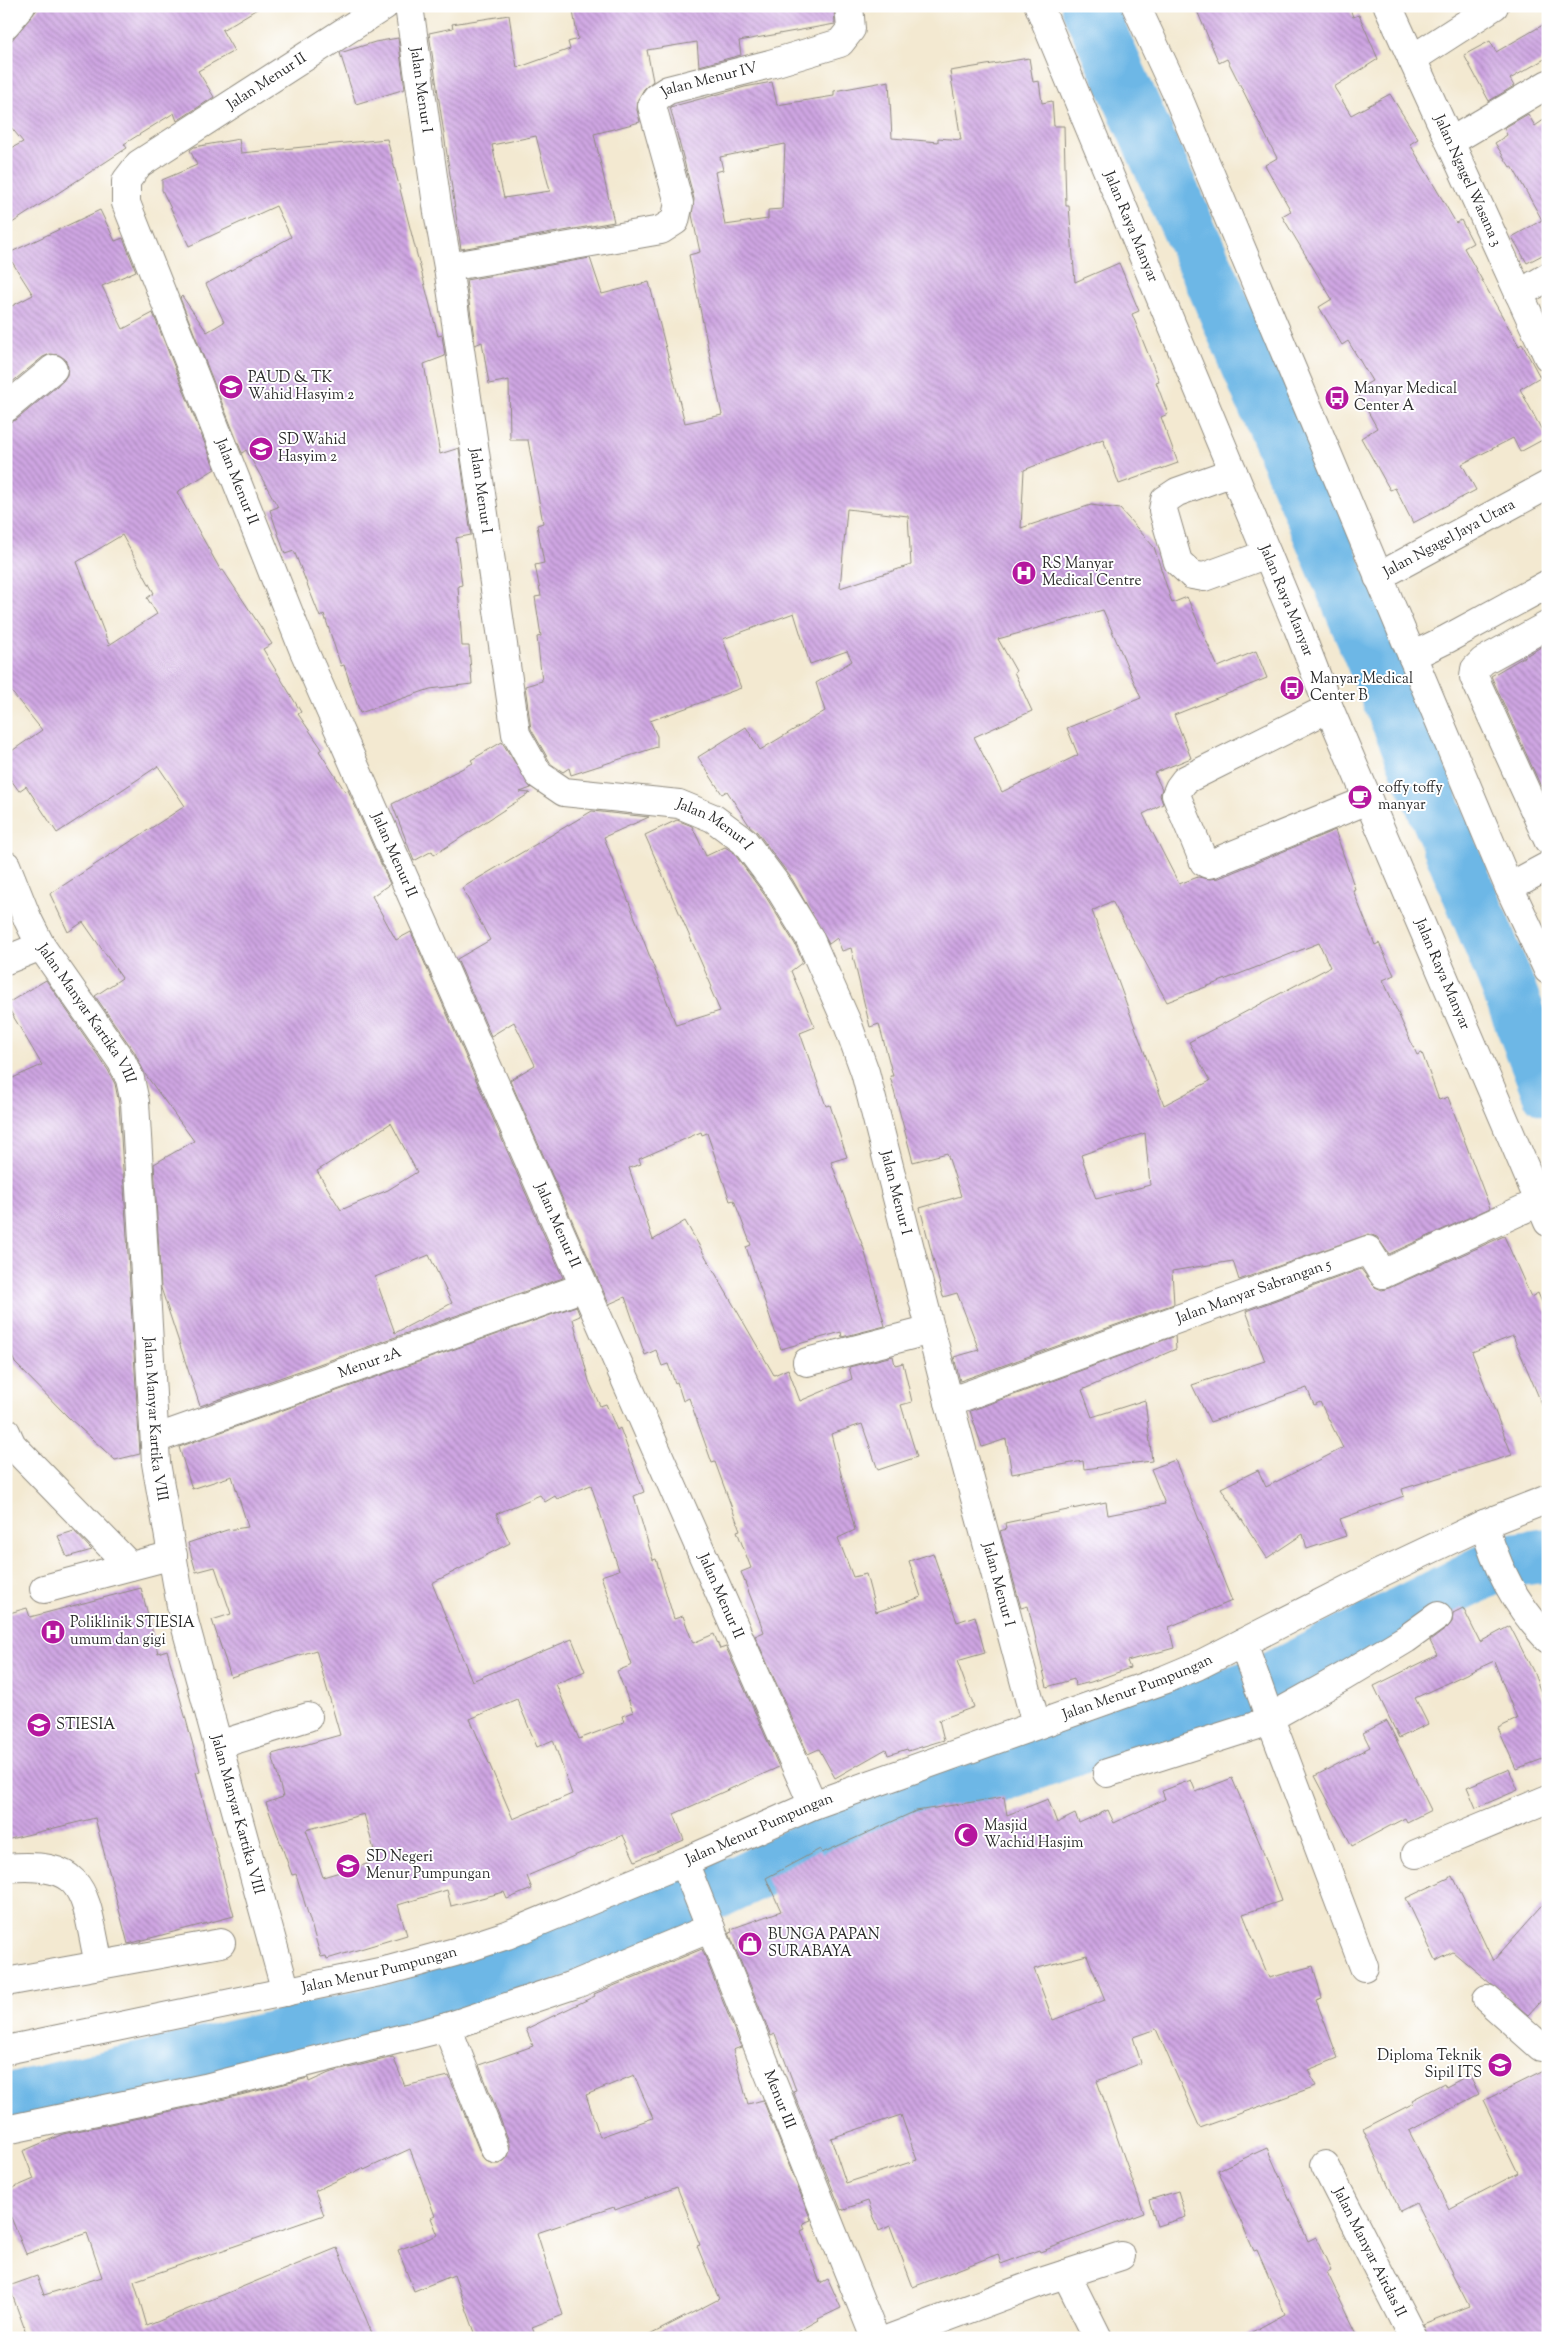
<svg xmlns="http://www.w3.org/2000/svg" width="1554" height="2344" font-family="'Sorts Mill Goudy',serif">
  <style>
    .water { fill: #6db7e6; stroke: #4c7188 }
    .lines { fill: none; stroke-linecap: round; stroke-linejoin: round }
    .river { stroke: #6db7e6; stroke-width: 54 }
    .building { fill: url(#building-back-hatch); fill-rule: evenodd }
    .minor-casing { stroke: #8f8a7e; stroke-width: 30 }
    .major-casing { stroke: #8f8a7e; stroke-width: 30 }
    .minor { stroke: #fff; stroke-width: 28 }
    .major { stroke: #fff; stroke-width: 28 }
    .labels { text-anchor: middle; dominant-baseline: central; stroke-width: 4; stroke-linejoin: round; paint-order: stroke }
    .street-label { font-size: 15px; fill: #2b2b2b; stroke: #fff }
    .poi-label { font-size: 15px; fill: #2b2b2b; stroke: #fff; text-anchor: start }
  </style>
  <defs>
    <pattern id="building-back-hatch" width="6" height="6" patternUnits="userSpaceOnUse" patternTransform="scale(1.25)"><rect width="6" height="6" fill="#cfa6e3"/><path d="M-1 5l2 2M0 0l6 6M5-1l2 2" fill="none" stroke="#a887b8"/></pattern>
  </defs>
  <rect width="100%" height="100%" fill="#fff"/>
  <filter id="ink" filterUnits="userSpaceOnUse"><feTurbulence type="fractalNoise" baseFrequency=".02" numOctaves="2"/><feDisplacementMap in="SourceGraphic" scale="10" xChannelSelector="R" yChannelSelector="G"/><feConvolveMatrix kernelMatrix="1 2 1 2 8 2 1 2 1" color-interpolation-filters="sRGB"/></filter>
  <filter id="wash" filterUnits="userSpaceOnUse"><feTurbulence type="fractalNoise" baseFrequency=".0096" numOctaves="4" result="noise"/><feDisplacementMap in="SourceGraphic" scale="20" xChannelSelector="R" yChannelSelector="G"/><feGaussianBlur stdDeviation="1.12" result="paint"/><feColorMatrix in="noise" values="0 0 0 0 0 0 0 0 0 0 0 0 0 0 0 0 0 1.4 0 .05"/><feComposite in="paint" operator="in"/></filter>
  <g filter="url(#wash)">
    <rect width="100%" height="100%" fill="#f3e9d1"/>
    <path class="water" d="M1548,1535V1579L1533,1582L1525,1540Z"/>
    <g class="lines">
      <g class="river">
        <path d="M1088,6L1211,278L1337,574L1504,977L1548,1090"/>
        <path d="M6,2101L408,2006L721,1890L850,1828L1270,1680L1506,1561L1548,1555"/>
      </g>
    </g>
    <g id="blocks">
      <g class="building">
        <path d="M40,6H262L222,30L234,51L198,71L214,97L177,121L174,113L124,144L127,148L6,227V151L23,142L6,121V47Z"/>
        <path d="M572,6H834L835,24L739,41L741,55L699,66L697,42L647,50L653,81L644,89L638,99L637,110L640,122L594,134L614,222L461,249L429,33L453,28L452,24L509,15L517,68L570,49L568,42L578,39ZM536,136L550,191L504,198L492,145Z"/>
        <path d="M1195,6H1349L1353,17L1359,15L1378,59L1334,87L1351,115L1390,94L1418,139L1410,144L1456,223L1461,220L1473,243L1464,248L1519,346L1522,344L1540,377L1520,389L1546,438L1520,452L1513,438L1462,464L1476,490L1413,523L1395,488L1390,490L1361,438L1377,428L1356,390L1372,381L1348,341L1342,345L1319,307L1332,299L1282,216L1291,211L1265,165L1277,158L1227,59L1219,63Z"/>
        <path d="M1548,22V57L1510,79L1514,86L1489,101L1464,55L1490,41L1496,52Z"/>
        <path d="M398,38L405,89L356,104L340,53L375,42Z"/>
        <path d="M1029,58L1033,82L1039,81L1042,103L1052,101L1054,126H1064L1066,206H1069L1075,282L1119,263L1139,311L1132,314L1159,381L1156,382L1168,414L1161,417L1178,463L1119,484L1103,439L1024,470L1021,528L1091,505L1120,509L1154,547L1172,603L1187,597L1218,667L1256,651L1267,678L1174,715L1191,758L1154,773L1162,789L1160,795L1163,804L1143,814L1179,884L1198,877L1210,879L1219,878L1335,830L1355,889L1353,890L1375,945L1379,943L1394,975L1383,980L1417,1055L1422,1053L1439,1100L1448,1097L1490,1208L1389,1254L1377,1237L1369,1234L1239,1280L1233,1261L1172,1271L1174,1304L960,1381L954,1357L979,1350L957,1293L943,1297L920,1208L961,1196L947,1153L913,1162L890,1076H893L879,1024L870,1027L851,948L842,951L837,938L829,944L792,879L757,832L749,825L727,791L722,794L698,757L746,727L760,750L825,711L816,683L852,661L847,651L810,664L794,613L723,639L741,688L650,721L657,736V747L571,775L569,768L563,772L551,764L531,729L525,686L542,681L537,637L541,636L535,597L541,596L535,565L544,563L537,525L543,523L528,440H510L509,380L489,384L482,342L475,345L466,280L590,258L602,294L649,282L685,423L722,415L689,255L700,252L692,215L694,199L670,107L745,87L772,82L777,105L834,96V91L889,81L892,138L938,142V138L961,140L950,71ZM785,144L782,209L768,210V219L725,225L715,172L723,170L720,157ZM847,509L908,516L911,565L840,588ZM1103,610L1141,698L1067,728L1078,755L1002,792L974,737L1032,711L1014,672L1016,671L998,639ZM1112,901L1167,1002L1319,943L1330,967L1189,1042L1210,1081L1164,1105L1092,911ZM1145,1133L1150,1185L1096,1199L1081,1155Z"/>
        <path d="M1528,114L1535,126L1548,117V252L1527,263L1512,237L1542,220L1512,166L1510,167L1495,143L1507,135L1504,128Z"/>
        <path d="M239,139L241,153L387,139L438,336L442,335L445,356L424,364L440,454L459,448L471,535L456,538L462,585L458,586L462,646H469L472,684L430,689L360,713L344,665L341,666L324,614L320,617L294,551L285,554L270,510L278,507L246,450L242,453L180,298L182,296L207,332L224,322L206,284L291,237L276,206L189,246L162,190V180L197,165L190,150L194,147Z"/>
        <path d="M100,210L115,241L123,238L136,271L102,286L123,329L153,313L215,469L177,492L221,571L223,570L272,644L263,649L301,712L298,714L322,749L319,751L345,791L348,790L390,884L372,896L396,940L411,932L563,1278L200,1406L161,1288L154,1164L194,1141L145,1074L135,1053L95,996L122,978L83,922L68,932L50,894L185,806L158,766L57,833L26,786L19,791L6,773V755L42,730L6,685V423L16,420L63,381L67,375L68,367L65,359L59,355L50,354L43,357L6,387V309L33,295L7,254ZM122,535L154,593L147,598L157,614L109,645L77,562ZM391,1123L417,1172L388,1190L341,1210L317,1171ZM429,1255L452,1303L395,1333L375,1277Z"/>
        <path d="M1548,643V802L1491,676Z"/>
        <path d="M502,742L531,788L520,792L530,793L434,855L432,851L414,861L392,804L473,763L471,760Z"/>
        <path d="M592,811L649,817L604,837L676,1025L720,1011L710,988L712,987L645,835L677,820L692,826L706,856L725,847L733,852L766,897L795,944L803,962L791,971L815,1027L800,1033L826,1106L830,1105L847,1157L831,1162L864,1249L885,1326L842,1337L841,1332L781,1349L746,1247L751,1245L734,1200L730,1201L707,1133L702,1135L701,1132L639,1159L641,1164L629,1168L653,1240L685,1221L774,1375L788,1369L800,1401L852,1379L849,1367L893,1356L895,1365L903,1363L912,1402L901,1405L917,1457L878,1470L862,1424L831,1434L855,1530L838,1538L853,1577L866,1574L876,1612L921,1597L909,1561L933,1553L957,1622L975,1616L985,1653L957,1661L974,1707L939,1720L944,1740L908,1751L907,1749L888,1755L886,1749L835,1778L819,1749L808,1754L755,1636L764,1632L741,1572L751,1568L737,1531L740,1530L715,1462L712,1463L689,1398L683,1401L677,1382L675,1383L668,1364L662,1366L656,1350L645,1355L625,1297L609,1304L510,1080L535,1065L514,1022L491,1036L457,959L490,940L462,888Z"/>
        <path d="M46,980L108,1070L115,1084L119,1104L140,1454L115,1460L68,1417L15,1363L6,1342V1081L42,1065L6,1004Z"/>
        <path d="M1504,1236L1531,1297L1538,1293L1548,1316V1419L1513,1336L1472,1352L1512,1455L1402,1489L1404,1496L1340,1519L1346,1536L1307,1549L1303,1534L1267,1558L1221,1488L1258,1470L1266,1487L1343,1448L1320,1402L1314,1405L1307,1388L1210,1422L1192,1385L1265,1361L1246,1311L1361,1269L1375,1287L1382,1290L1389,1288Z"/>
        <path d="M576,1306L580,1316L573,1319L589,1381L600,1406L606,1404L617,1430L620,1428L644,1492L634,1496L653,1560L656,1559L674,1619L683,1616L693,1643L714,1634L720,1649L726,1647L779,1767L674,1814L684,1840L635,1861L623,1835L527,1876L532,1889L507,1899L504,1892L451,1906L447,1890L398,1905L407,1935L327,1959L326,1956L321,1957L296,1874L292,1875L266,1803L283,1797L272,1754L340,1735L316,1650L231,1677L212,1620L231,1614L215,1567L196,1572L188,1543L227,1530L248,1527L232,1476L192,1489L179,1447ZM591,1485L619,1570L601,1576L632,1665L617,1671L633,1712L622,1716L624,1722L579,1739L556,1684L585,1671L572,1639L472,1681L432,1583L510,1543L496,1514L540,1495L545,1502L555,1496L557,1499ZM517,1699L537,1747L553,1740L572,1794L513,1819L470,1719ZM364,1814L377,1861L323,1877L306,1830Z"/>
        <path d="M1175,1336L1176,1349L1082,1390L1092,1417L1145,1400L1152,1461L1084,1469L1083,1461L1012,1474L1006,1439L982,1447L970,1411Z"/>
        <path d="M1175,1460L1232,1601L1169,1627L1174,1648L1127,1661L1130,1668L1091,1682L1075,1686L1074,1679L1047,1687L1028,1606L1021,1608L1000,1531L1006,1529L1005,1523L1106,1502L1108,1515L1165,1504L1151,1469Z"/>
        <path d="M74,1531L92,1550L67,1557L58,1536Z"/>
        <path d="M141,1588L158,1653L167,1650L200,1771L196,1772L234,1916L128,1944L95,1818L6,1840V1614L27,1608L30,1617Z"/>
        <path d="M1463,1608L1480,1642L1510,1626L1533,1671L1548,1712V1757L1516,1769L1498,1728L1517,1719L1494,1661L1415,1698L1428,1724L1399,1738L1374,1686L1437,1655L1430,1641L1447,1628L1452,1622L1453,1613Z"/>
        <path d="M1387,1721L1431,1810L1407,1822L1405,1818L1352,1846L1315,1776L1370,1747L1363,1733Z"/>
        <path d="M1509,1769L1518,1790L1476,1808L1467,1787Z"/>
        <path d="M1232,1778L1261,1846L1281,1901L1243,1914L1269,1978L1313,1966L1322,1998L1316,2000L1338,2058L1308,2070L1316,2086L1200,2128L1156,2029L1133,2037L1141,2063L1097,2081L1144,2213L1040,2252L1039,2250L1001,2264L998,2254L913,2287L890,2226L879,2231L868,2201L841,2210L793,2091L796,2090L775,2034L771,2036L729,1933L732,1932L731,1929L781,1911L766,1878L820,1849L822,1853L916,1811L1004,1797L1007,1815L1048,1799L1057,1823L1075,1814L1079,1823L1108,1810L1114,1823L1165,1799L1162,1791L1191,1780L1196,1792ZM1087,1955L1105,2000L1053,2020L1034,1969ZM901,2115L917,2160L846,2183L831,2138Z"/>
        <path d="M1453,1876L1493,1961L1548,1899V1993L1528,2015L1453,1952L1436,1961L1406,1898Z"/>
        <path d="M702,1949L741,2047L733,2050L748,2104L763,2100L811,2220L803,2223L805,2229L801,2231L820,2283L828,2279L841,2308L818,2319L819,2320L787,2338H644L719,2299L697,2246L700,2245L677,2187L615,2210L614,2207L537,2233L563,2315L532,2327L536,2338H477L454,2275L414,2291L398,2250L438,2235L431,2218L435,2216L410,2149L364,2170L363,2168L315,2191L324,2215L134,2281L147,2326L337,2248L374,2338H28L9,2286L37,2276L44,2295L102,2277L87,2233L26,2254L6,2205V2191L34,2179L23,2151L63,2134L209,2103L308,2078L309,2082L329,2073L393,2057L405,2086L449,2076L481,2155L486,2161L493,2164H500L507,2158L510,2151V2144L479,2065L533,2046L526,2029L595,1996L594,1994ZM634,2075L653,2118L600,2137L586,2095Z"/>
        <path d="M1548,2069V2338H1428L1423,2324L1469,2306L1416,2203L1400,2211L1363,2129L1414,2103L1412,2100L1444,2083L1446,2087L1469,2075L1479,2094L1409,2131L1449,2209L1518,2173L1483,2101Z"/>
        <path d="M1267,2148L1308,2241L1316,2237L1331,2270L1327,2272L1359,2338H1241L1285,2314L1257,2250L1254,2251L1218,2170Z"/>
        <path d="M1178,2191L1186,2217L1157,2226L1149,2200Z"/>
      </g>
    </g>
  </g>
  <g filter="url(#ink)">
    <use href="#blocks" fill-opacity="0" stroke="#8f8a7e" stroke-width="1"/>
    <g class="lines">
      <defs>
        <g id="minor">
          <path id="s1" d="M384,6L139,164L126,181V203L304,651L813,1805"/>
          <path id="s2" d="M409,6L438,212L448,267L516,734L539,775L564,792L679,804L713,818L744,841L779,888L809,937L848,1025L865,1072L949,1402L1036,1724"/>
          <path id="s3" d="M1388,6L1548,357"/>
          <path d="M6,24L21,6"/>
          <path d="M1412,59L1494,6"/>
          <path d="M1450,142L1548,84"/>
          <path id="s4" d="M448,267L661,230L675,221L679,203L652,106L657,97L668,90L770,64L840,43L851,29L849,6"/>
          <path d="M1519,294L1548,277"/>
          <path d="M6,408L53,369"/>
          <path d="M1233,472L1177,492L1165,500L1163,510L1178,562L1192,575L1204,577L1267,554"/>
          <path id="s5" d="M1378,577L1548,485"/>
          <path d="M1548,625L1483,661L1475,669L1474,677L1548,840"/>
          <path d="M1412,656L1447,639L1548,584"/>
          <path d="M1329,708L1185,780L1179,788L1176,795L1204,862L1208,864L1213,863L1368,800"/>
          <path id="s6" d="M6,865L28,920L41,946L122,1062L130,1079L135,1102L156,1463L183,1617L286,1992"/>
          <path d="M1509,887L1548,866"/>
          <path d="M6,960L41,946"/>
          <path d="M807,1362L931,1330"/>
          <path id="s7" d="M949,1402L1368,1250L1383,1274L1539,1202"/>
          <path d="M6,1432L12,1445L130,1566"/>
          <path id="s8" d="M155,1439L584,1287"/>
          <path d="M44,1589L173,1555"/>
          <path d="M1243,1643L1269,1716L1364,1967"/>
          <path d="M218,1745L308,1717"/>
          <path d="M1107,1773L1255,1726L1343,1677L1406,1639L1438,1616"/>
          <path d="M1416,1854L1548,1799"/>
          <path id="s9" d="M684,1862L875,2338"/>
          <path d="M6,1868C90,1860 84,1897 99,1964"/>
          <path d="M6,1982L221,1943"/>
          <path d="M1487,1999L1541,2047L1548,2048"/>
          <path d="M447,2027L495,2149"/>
          <path id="s10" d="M6,2050L389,1970L455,1952L507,1935L684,1862L813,1805L1166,1679L1197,1666L1374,1576L1484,1524"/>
          <path d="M6,2130L205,2088L447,2027L576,1984L711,1928"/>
          <path id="s11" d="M1325,2165L1413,2338"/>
          <path d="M1066,2274L1098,2338"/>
          <path d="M891,2338L1041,2282L1121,2256"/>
        </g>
        <g id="major">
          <path id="s12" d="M1039,6L1298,628L1329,708L1548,1222"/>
          <path d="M1136,6L1175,90L1509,887L1548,970"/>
          <path d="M1548,1499L1484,1524C1496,1567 1516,1606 1548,1639"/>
        </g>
      </defs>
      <use href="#minor" class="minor-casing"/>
      <use href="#major" class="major-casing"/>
      <use href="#minor" class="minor"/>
      <use href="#major" class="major"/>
    </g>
  </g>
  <defs>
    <symbol id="school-disc" viewBox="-11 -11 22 22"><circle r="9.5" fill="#b5179e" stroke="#fff"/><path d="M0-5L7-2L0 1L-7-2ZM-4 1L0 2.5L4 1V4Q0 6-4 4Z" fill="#fff"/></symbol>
    <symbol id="bus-disc" viewBox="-11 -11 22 22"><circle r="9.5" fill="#b5179e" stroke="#fff"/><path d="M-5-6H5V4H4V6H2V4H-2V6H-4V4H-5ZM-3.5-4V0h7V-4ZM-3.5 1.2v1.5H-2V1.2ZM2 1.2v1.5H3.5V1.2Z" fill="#fff"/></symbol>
    <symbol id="hospital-disc" viewBox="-11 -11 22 22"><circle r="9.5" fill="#b5179e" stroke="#fff"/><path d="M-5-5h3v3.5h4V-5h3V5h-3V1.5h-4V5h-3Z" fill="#fff"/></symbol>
    <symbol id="cafe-disc" viewBox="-11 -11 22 22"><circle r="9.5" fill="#b5179e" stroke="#fff"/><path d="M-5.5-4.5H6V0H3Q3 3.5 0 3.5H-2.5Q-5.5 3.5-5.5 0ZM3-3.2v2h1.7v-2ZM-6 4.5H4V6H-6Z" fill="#fff"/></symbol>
    <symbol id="university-disc" viewBox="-11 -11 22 22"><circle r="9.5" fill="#b5179e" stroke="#fff"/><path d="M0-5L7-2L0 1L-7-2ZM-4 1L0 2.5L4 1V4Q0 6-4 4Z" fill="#fff"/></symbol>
    <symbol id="mosque-disc" viewBox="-11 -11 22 22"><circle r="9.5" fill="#b5179e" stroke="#fff"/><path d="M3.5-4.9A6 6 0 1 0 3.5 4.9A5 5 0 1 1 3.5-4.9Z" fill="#fff"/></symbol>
    <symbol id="shop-disc" viewBox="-11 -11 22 22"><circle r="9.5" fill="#b5179e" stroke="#fff"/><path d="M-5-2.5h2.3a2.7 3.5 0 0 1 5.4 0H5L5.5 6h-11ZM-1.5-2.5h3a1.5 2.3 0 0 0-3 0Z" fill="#fff"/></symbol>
  </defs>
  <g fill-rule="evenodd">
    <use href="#school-disc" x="217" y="373" width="28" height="28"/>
    <use href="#bus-disc" x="1323" y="384" width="28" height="28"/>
    <use href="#school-disc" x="247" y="435" width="28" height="28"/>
    <use href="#hospital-disc" x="1010" y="559" width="28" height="28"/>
    <use href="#bus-disc" x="1278" y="674" width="28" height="28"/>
    <use href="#cafe-disc" x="1346" y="783" width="28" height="28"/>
    <use href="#hospital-disc" x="39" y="1618" width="28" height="28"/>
    <use href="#university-disc" x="25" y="1711" width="28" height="28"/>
    <use href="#mosque-disc" x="952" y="1821" width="28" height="28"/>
    <use href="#school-disc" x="334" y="1852" width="28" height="28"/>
    <use href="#shop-disc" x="736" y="1930" width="28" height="28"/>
    <use href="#university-disc" x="1486" y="2051" width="28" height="28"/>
  </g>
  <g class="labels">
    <g class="street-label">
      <text transform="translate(267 82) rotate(-33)">Jalan Menur II</text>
      <text stroke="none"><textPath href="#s4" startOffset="418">Jalan Menur IV</textPath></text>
      <text stroke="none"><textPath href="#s2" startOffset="85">Jalan Menur I</textPath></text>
      <text stroke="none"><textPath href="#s3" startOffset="192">Jalan Ngagel Wasana 3</textPath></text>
      <text stroke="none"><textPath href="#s12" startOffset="239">Jalan Raya Manyar</textPath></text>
      <text stroke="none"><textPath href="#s1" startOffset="635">Jalan Menur II</textPath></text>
      <text stroke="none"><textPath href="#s2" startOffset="490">Jalan Menur I</textPath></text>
      <text stroke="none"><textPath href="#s5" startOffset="81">Jalan Ngagel Jaya Utara</textPath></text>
      <text stroke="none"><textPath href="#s12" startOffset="644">Jalan Raya Manyar</textPath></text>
      <text stroke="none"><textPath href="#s2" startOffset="970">Jalan Menur I</textPath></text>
      <text stroke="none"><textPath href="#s1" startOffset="1040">Jalan Menur II</textPath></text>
      <text stroke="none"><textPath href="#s12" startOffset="1049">Jalan Raya Manyar</textPath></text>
      <text stroke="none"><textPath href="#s6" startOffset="170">Jalan Manyar Kartika VIII</textPath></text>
      <text stroke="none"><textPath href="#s2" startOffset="1391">Jalan Menur I</textPath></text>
      <text stroke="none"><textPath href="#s1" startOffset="1445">Jalan Menur II</textPath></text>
      <text stroke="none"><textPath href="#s7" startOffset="324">Jalan Manyar Sabrangan 5</textPath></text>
      <text stroke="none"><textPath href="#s8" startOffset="228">Menur 2A</textPath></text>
      <text stroke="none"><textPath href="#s6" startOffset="590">Jalan Manyar Kartika VIII</textPath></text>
      <text stroke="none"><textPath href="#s2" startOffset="1796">Jalan Menur I</textPath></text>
      <text stroke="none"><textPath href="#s1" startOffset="1850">Jalan Menur II</textPath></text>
      <text stroke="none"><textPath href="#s10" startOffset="1192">Jalan Menur Pumpungan</textPath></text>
      <text stroke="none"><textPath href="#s6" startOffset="995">Jalan Manyar Kartika VIII</textPath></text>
      <text stroke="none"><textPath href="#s10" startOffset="788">Jalan Menur Pumpungan</textPath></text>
      <text stroke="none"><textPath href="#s10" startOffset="382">Jalan Menur Pumpungan</textPath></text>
      <text stroke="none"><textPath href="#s9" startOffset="256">Menur III</textPath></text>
      <text stroke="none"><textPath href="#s11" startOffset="98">Jalan Manyar Airdas II</textPath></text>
    </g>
    <g class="poi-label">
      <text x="248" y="378">PAUD &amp; TK<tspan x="248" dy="17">Wahid Hasyim 2</tspan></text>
      <text x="1354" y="389">Manyar Medical<tspan x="1354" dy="17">Center A</tspan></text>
      <text x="278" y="440">SD Wahid<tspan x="278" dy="17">Hasyim 2</tspan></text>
      <text x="1042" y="564">RS Manyar<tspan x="1042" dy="17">Medical Centre</tspan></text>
      <text x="1310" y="679">Manyar Medical<tspan x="1310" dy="17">Center B</tspan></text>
      <text x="1378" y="788">coffy toffy<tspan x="1378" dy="17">manyar</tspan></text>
      <text x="70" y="1623">Poliklinik STIESIA<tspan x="70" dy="17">umum dan gigi</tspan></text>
      <text x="56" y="1725">STIESIA</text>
      <text x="984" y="1826">Masjid<tspan x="984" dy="17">Wachid Hasjim</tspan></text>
      <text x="366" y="1857">SD Negeri<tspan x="366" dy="17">Menur Pumpungan</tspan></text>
      <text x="768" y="1935">BUNGA PAPAN<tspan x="768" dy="17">SURABAYA</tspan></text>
      <text x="1482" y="2056" text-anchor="end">Diploma Teknik<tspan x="1482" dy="17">Sipil ITS</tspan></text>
    </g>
  </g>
  <rect width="1554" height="2344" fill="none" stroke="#fff" stroke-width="25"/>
</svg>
